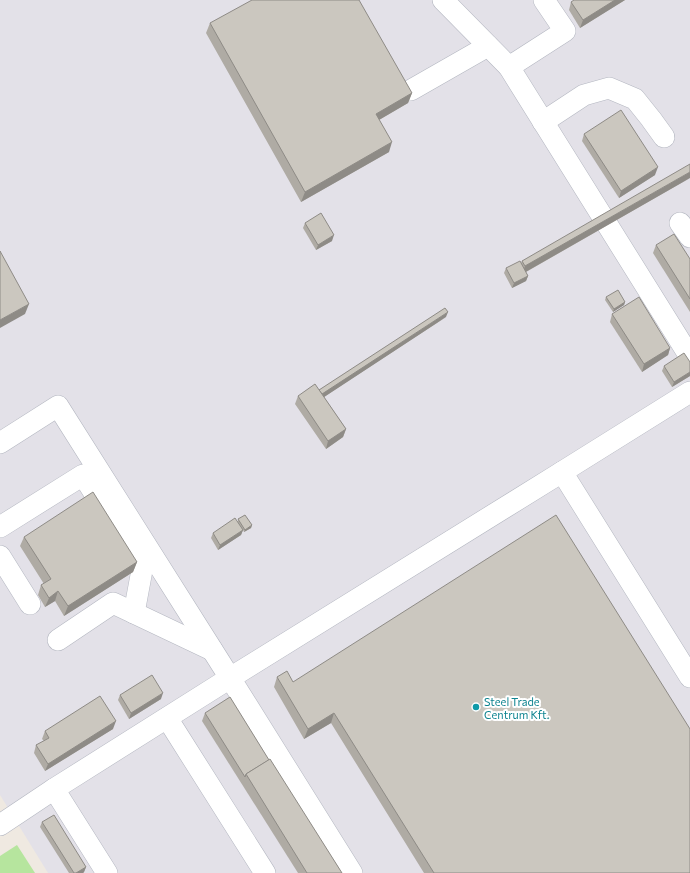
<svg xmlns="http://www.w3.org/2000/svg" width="690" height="873" font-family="Commissioner,sans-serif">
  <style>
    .industrial { fill: #e3e1e8 }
    .green { fill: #b6e59e }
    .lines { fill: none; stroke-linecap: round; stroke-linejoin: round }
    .minor-casing { stroke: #b4b7c1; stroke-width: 22 }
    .minor { stroke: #fff; stroke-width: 21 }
    .wall { fill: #afaba4 }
    .shaded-wall { fill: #8e8b86 }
    .building { fill: #cbc7bf; stroke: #8e8b86 }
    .culture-dot { fill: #0f9aa8; stroke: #fff; stroke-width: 1.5 }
    .labels { text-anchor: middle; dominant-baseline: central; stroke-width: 4; stroke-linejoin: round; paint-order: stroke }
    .culture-label { font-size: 11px; fill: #0d838f; stroke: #fff; text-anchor: start }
  </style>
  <rect width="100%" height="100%" fill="#efe9e1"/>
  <path class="industrial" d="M0,0H690V873H48L0,795Z"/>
  <path class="green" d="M17,845L35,873H0V856Z"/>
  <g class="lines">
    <defs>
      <g id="minor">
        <path d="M443,0L509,67L690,357"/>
        <path d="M509,67L565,31L544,0"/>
        <path d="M411,90L488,46"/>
        <path d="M543,122L584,95L609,88L635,99L651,119L664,137"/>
        <path d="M680,223L690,237"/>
        <path d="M0,443L58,406L230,678L54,789L107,873"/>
        <path d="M562,472L690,677"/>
        <path d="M0,527L83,475L142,570L134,613"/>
        <path d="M0,556L30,604"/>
        <path d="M58,640L113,603L212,650"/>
        <path d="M167,718L265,873"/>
        <path d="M0,825L54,789"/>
        <path d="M352,873L230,678L562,472L690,392"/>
      </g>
    </defs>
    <use href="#minor" class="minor-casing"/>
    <use href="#minor" class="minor"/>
  </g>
  <g class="wall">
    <path d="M625,0L580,28L569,10L571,2Z"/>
    <path d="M210,23L412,93L408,103L379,120L389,152L301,202L206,33Z"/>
    <path d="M584,134L655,175L619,198L582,141Z"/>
    <path d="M690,178L526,272L528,276L526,281L512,288L504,273L506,268L521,263L522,261Z"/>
    <path d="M305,223L332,241L316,250L303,228Z"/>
    <path d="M656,245L690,259V312L653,253Z"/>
    <path d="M606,297L625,302L624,305L613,312L605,300Z"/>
    <path d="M612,314L670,348L668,355L642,372L610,322Z"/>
    <path d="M446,317L324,397L346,429L343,437L326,449L295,404L298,396L319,390Z"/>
    <path d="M690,362V376L672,387L662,371L664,366Z"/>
    <path d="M238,519L252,525L251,528L244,532L243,530L241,535L218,550L211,538L213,533L238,521Z"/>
    <path d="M24,537L137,562L133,572L64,616L55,601L45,607L38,595L41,585L44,584L20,546Z"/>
    <path d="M277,677L293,682L690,873H424L331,723L304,739L274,687Z"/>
    <path d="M120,695L161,699L129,719L118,700Z"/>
    <path d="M205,713L269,760L342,873H298L202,721Z"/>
    <path d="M113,729L45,771L34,753L36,745L44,741L42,739L45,731Z"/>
    <path d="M42,822L86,867L84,872L83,873H69L40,827Z"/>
  </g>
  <g class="shaded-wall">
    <path d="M615,0H625L580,28L583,20Z"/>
    <path d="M412,93L408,103L372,124L376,114Z"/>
    <path d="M392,142L389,152L301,202L305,192Z"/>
    <path d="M658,167L655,175L619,198L621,191Z"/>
    <path d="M690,172V178L522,274L525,266Z"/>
    <path d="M334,235L332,241L316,250L318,245Z"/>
    <path d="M528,276L526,281L512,288L514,283Z"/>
    <path d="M625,302L624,305L613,312L614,309Z"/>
    <path d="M29,304L25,314L0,328V320Z"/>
    <path d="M448,312L446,317L318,401L320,395Z"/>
    <path d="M670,348L668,355L642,372L644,364Z"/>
    <path d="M690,372V376L672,387L674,382Z"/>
    <path d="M346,429L343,437L326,449L328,441Z"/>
    <path d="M252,525L251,528L244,532L245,530Z"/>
    <path d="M243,530L241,535L218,550L220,545Z"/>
    <path d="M137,562L133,572L64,616L68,606Z"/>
    <path d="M58,591L55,601L45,607L49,598Z"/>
    <path d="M163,693L161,699L129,719L131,713Z"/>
    <path d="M334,713L331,723L304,739L308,729Z"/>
    <path d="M116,721L113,729L45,771L48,764Z"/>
    <path d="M86,867L84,872L83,873H76Z"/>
  </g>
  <g class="building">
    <path d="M252,0H359L412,93L376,114L392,142L305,192L210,23Z"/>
    <path d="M574,0H615L583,20L571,2Z"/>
    <path d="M621,110L658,167L621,191L584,134Z"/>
    <path d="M690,164V172L525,266L522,261Z"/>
    <path d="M321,213L334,235L318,245L305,223Z"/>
    <path d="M674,234L690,259V299L656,245Z"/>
    <path d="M0,251L29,304L0,320Z"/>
    <path d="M520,261L528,276L514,283L506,268Z"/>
    <path d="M618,290L625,302L614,309L606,297Z"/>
    <path d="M639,297L670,348L644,364L612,314Z"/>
    <path d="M445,308L448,312L322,394L319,390Z"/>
    <path d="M684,353L690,362V372L674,382L664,366Z"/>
    <path d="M315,384L346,429L328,441L298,396Z"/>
    <path d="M93,492L137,562L68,606L58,591L49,598L41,585L51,579L24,537Z"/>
    <path d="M245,515L252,525L245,530L238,519Z"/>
    <path d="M556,515L690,729V873H434L334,713L308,729L277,677L287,671L293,682Z"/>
    <path d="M235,518L243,530L220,545L213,533Z"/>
    <path d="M152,675L163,693L131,713L120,695Z"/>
    <path d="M100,696L116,721L48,764L36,745L49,738L45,731Z"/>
    <path d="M230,697L269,760L246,774L245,777L205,713Z"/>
    <path d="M270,759L342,873H307L246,774Z"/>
    <path d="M54,815L86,867L76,873H74L42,822Z"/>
  </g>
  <circle class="culture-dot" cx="476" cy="707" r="4"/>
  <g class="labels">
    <g class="culture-label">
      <text x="484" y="701">Steel Trade<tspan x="484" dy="13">Centrum Kft.</tspan></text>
    </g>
  </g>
</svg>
